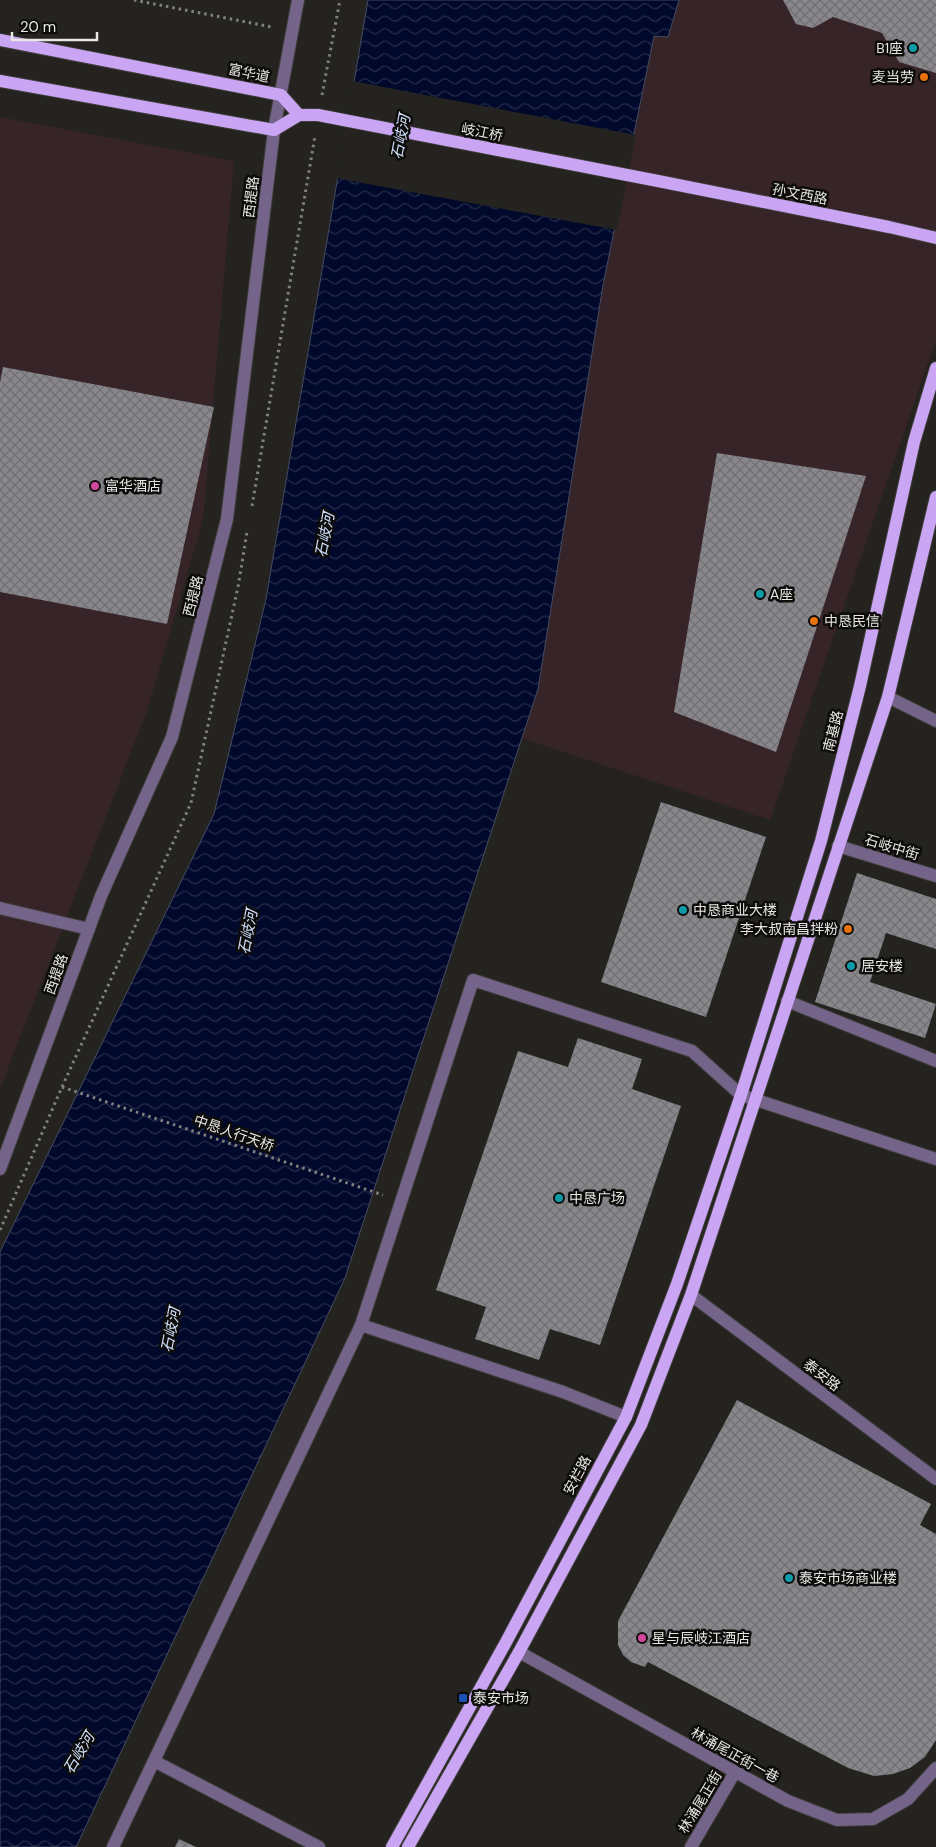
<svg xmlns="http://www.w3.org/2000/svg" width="936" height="1847" font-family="'DM Sans','Noto Sans SC',sans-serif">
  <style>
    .commercial { fill: #372428 }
    .water { fill: url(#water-waves); stroke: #454b63 }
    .pier { fill: #24231f }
    .building { fill: url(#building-cross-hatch) }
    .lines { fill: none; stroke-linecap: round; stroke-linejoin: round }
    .minor-casing { stroke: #3f3e3b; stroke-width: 14 }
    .major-casing { stroke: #3f3e3b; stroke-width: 14 }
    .path { stroke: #82817e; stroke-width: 3; stroke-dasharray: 2.5 4; stroke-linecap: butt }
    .minor { stroke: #756489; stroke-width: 12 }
    .major { stroke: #caa5f3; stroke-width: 12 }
    .culture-dot { fill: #0f9aa8; stroke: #0d0c0a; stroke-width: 2 }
    .food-dot { fill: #e8710a; stroke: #0d0c0a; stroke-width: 2 }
    .hotel-dot { fill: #d1479c; stroke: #0d0c0a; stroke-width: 2 }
    .transit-dot { fill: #1a4fb4; stroke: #0d0c0a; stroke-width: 2 }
    .labels { text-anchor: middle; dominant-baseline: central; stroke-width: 5; stroke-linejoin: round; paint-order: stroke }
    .poi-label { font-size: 14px; fill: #e7e6e4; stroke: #0d0c0a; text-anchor: start }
    .street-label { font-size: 14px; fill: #e7e6e4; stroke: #0d0c0a }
    .water-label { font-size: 15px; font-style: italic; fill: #d1e2fe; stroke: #0d0c0a }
  </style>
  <defs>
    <pattern id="water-waves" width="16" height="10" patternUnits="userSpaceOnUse" patternTransform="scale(1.25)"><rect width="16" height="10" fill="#00092c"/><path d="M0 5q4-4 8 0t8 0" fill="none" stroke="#252d4a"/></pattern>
    <pattern id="building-cross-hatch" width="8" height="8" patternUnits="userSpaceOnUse" patternTransform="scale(1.25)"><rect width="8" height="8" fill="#89878c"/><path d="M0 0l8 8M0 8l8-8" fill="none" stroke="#717073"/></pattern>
  </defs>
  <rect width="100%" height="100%" fill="#24231f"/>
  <g class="commercial">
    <path d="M679,0H936V340L770,820L522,738L538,689L603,285L654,35L668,37Z"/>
    <path d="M0,117L234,161L203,520L147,711L0,1089Z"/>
  </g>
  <path class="water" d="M368,0H679L668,37L654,36L603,285L538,689L345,1278L76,1847H0V1252L214,814L266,599Z"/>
  <path class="pier" d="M352,81L636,135L617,230L335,178Z"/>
  <g class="building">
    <path d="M783,0H936V73L899,62L882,33L833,17L813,28L796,24Z"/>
    <path d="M3,367L214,407L167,624L0,592V382Z"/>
    <path d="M717,453L866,476L776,752L674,712Z"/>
    <path d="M661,802L766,837L706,1017L601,982Z"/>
    <path d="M857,873L936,899V949L886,933L870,982L936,1004L925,1038L815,1002Z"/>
    <path d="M578,1038L642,1059L632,1089L681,1106L600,1345L550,1329L539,1360L475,1339L486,1307L436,1290L518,1051L568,1067Z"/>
    <path d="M737,1400L931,1504L920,1525L936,1534V1740L925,1757L910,1768L893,1774L874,1776L848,1768L648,1662L645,1667L631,1662L623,1655L618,1645V1621Z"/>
    <path d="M179,1839L196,1847H175Z"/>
  </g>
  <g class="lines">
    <defs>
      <g id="minor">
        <path d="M888,697L936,721"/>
        <path d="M838,846L936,876"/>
        <path d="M0,908L89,929"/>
        <path d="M787,1001L936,1061"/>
        <path d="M0,1169L101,896L172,737L227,519L274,130L298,0"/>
        <path d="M691,1295L936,1479"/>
        <path d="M361,1325L563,1392L626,1417"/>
        <path d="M519,1652L788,1801L837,1820L873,1819L908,1799L936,1768"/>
        <path d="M154,1761L319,1847"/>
        <path d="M113,1847L361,1325L473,980L692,1051L741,1095L936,1159"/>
        <path d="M691,1847L735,1772"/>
      </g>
      <g id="major">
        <path d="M0,40L281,95L299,115"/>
        <path d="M0,81L274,130L299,115"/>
        <path d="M299,115H318L658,181L889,227L936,238"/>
        <path d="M392,1847L505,1644L626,1417L677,1284L741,1095L821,841L860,686L914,442L936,368"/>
        <path d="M408,1847L519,1652L641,1425L691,1295L888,697L936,497"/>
      </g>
    </defs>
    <use href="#minor" class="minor-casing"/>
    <use href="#major" class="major-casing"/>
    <g class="path">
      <path d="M134,0L272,27"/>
      <path d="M322,95L340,0"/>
      <path d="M252,506L315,136"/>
      <path d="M62,1087L383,1195"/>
      <path d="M0,1230L62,1087L191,803L238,587L247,532"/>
    </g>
    <use href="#minor" class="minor"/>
    <use href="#major" class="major"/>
  </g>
  <g class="culture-dot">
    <circle cx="913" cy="48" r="5"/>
    <circle cx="760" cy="594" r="5"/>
    <circle cx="683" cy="910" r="5"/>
    <circle cx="851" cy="966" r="5"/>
    <circle cx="559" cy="1198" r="5"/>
    <circle cx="789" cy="1578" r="5"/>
  </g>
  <g class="food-dot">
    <circle cx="924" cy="77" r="5"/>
    <circle cx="814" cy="621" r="5"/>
    <circle cx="848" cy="929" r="5"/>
  </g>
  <g class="hotel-dot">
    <circle cx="95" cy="486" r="5"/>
    <circle cx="642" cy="1638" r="5"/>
  </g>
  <rect class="transit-dot" x="458" y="1693" width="10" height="10" rx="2.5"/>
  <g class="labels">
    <g class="poi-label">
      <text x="903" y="48" text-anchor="end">B1座</text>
      <text x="914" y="77" text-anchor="end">麦当劳</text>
      <text x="105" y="486">富华酒店</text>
      <text x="770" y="594">A座</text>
      <text x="824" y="621">中恳民信</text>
      <text x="693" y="910">中恳商业大楼</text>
      <text x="838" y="929" text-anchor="end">李大叔南昌拌粉</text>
      <text x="861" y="966">居安楼</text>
      <text x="569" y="1198">中恳广场</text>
      <text x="799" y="1578">泰安市场商业楼</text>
      <text x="652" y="1638">星与辰岐江酒店</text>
      <text x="473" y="1698">泰安市场</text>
    </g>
    <g class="street-label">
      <text transform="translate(249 73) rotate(12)">富华道</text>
      <text transform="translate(482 132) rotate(11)">岐江桥</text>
      <text transform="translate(800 194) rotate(11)">孙文西路</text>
      <text transform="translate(251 197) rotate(-83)">西提路</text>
      <text transform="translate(193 596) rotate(-76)">西提路</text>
      <text transform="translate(833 731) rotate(-76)">南基路</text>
      <text transform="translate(892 847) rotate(17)">石岐中街</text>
      <text transform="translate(56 974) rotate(-70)">西提路</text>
      <text transform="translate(234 1133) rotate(19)">中恳人行天桥</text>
      <text transform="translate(822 1375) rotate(37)">泰安路</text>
      <text transform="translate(577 1475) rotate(-62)">安栏路</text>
      <text transform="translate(735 1755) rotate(29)">林涌尾正街一巷</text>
      <text transform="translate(700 1802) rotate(-59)">林涌尾正街</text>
    </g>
    <g class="water-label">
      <text transform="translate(401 137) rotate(-79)">石岐河</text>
      <text transform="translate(325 535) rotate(-79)">石岐河</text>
      <text transform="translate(248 932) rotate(-79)">石岐河</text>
      <text transform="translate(171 1330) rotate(-79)">石岐河</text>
      <text transform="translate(79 1753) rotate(-59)">石岐河</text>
    </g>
  </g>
  <path d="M12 32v8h85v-8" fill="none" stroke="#e7e6e4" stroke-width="2.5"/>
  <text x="20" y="32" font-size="15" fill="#e7e6e4" stroke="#0d0c0a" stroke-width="4" paint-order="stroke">20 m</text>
</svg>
